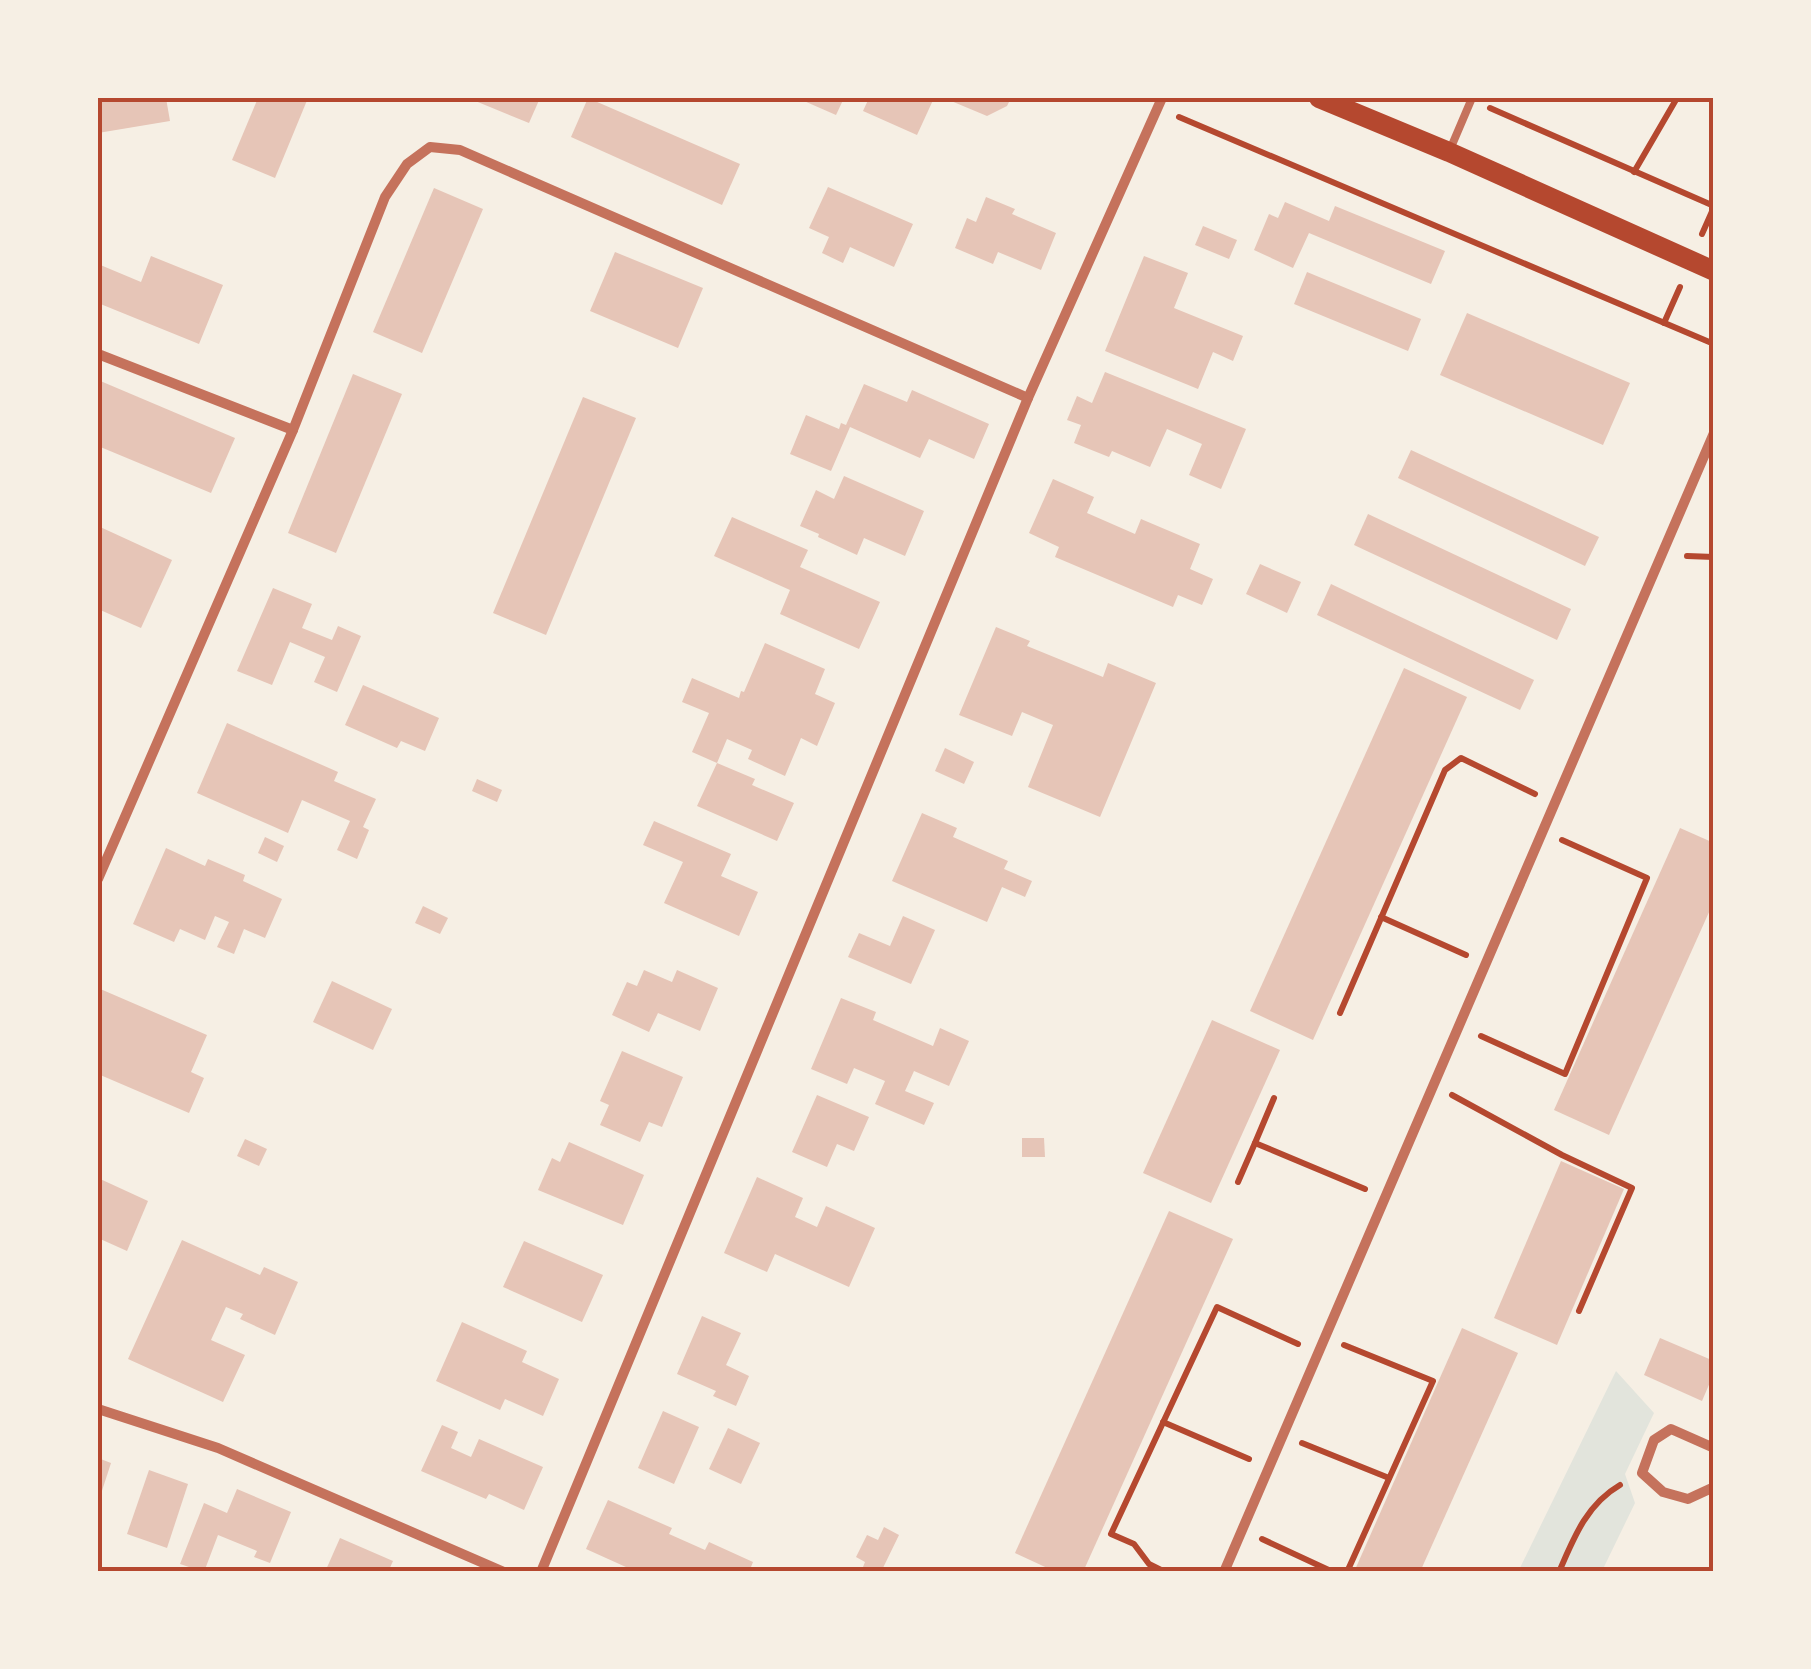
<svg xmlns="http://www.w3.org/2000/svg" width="1811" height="1669" font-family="'Roboto Serif',serif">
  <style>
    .green { fill: #e2e4dc }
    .building { fill: #e6c5b7 }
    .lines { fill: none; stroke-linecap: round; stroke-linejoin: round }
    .path { stroke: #b5482f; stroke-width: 6 }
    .service { stroke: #c5725c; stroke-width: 8 }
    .minor { stroke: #c5725c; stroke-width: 10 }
    .secondary { stroke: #b5482f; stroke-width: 20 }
    .neatline { fill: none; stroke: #b5482f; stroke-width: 4 }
  </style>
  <rect width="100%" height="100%" fill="#f6efe4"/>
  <path class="green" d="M1616,1371L1654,1413L1625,1474L1635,1503L1602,1571L1518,1572Z"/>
  <g class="building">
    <path d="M98,98H166L170,121L98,133Z"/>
    <path d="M258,98H308L275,178L232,160Z"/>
    <path d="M468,98H540L529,123Z"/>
    <path d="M588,98L740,164L722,205L571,137Z"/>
    <path d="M806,98H844L836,115L804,101Z"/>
    <path d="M869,98H934L917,135L863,111Z"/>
    <path d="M944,98H1011L1007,106L987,116Z"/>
    <path d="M828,187L913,224L894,267L850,247L843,263L822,253L829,237L809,228Z"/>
    <path d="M434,188L483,209L422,353L373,332Z"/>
    <path d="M986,197L1015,209L1012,214L1056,233L1041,270L998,252L993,264L955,248L967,218L976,222Z"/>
    <path d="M1285,202L1329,221L1335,206L1445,251L1431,284L1309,233L1293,268L1254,250L1269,214L1278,218Z"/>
    <path d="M1203,226L1237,240L1229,259L1195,245Z"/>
    <path d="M615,252L703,288L678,348L590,311Z"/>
    <path d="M151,256L223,285L199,344L98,303V264L141,282Z"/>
    <path d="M1144,256L1188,273L1174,308L1243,336L1233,361L1213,352L1198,389L1105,351Z"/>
    <path d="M1307,272L1421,319L1408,351L1294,304Z"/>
    <path d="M1467,313L1630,383L1603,445L1440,375Z"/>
    <path d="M1105,372L1246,429L1221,489L1189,475L1202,444L1167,429L1150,467L1112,451L1109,457L1074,443L1081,425L1067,420L1077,396L1092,403Z"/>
    <path d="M353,374L402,394L336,553L288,533Z"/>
    <path d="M98,380L235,438L211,493L98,446Z"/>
    <path d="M864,384L907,402L912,390L989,424L974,459L929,439L920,458L850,427L831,471L790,454L806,415L839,429L841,423L846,425Z"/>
    <path d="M583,397L636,418L546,635L493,613Z"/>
    <path d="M1411,450L1599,537L1585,566L1398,478Z"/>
    <path d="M844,476L924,511L905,556L864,538L857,555L818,537L819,534L800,526L816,490L834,499Z"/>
    <path d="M1053,479L1094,497L1087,513L1135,534L1141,519L1200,544L1190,569L1213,579L1202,605L1178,595L1173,607L1055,557L1059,547L1029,533Z"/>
    <path d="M1368,514L1571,609L1557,640L1354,545Z"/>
    <path d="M732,517L808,550L800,567L880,602L859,649L780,614L790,590L714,556Z"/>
    <path d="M98,526L172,560L141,628L98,609Z"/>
    <path d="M1260,564L1301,582L1287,613L1246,594Z"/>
    <path d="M1331,584L1534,680L1520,710L1317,615Z"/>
    <path d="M273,588L312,604L302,628L332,640L338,626L361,636L337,692L314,682L325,657L290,642L272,685L237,671Z"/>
    <path d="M996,627L1030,641L1027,646L1103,677L1108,663L1156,683L1100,817L1028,787L1053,725L1022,712L1012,736L959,715Z"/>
    <path d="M765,643L825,669L815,694L835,703L817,746L801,738L785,776L748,759L752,750L727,739L717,763L692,752L709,713L682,702L692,678L739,698L741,691L744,692Z"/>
    <path d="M1404,668L1467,697L1313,1040L1250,1011Z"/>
    <path d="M363,685L439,718L425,751L401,741L397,748L345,725Z"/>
    <path d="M227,723L338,772L334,781L376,799L363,827L369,830L357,859L337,850L350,821L302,800L288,833L197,793Z"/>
    <path d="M945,748L974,762L964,784L935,771Z"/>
    <path d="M717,763L755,779L752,785L794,803L777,841L697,806Z"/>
    <path d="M477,779L502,790L497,802L472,791Z"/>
    <path d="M922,813L957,828L953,837L1008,861L1004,869L1032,881L1025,897L1002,887L987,922L892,881Z"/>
    <path d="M654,821L731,854L721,876L758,892L739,936L664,903L683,862L643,845Z"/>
    <path d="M1680,828L1714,843V901L1609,1135L1554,1110Z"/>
    <path d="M265,837L284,846L277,862L258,853Z"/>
    <path d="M166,848L205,866L208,859L245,875L243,881L282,899L265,938L244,929L234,954L217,947L229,922L215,916L205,940L180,929L174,942L133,924Z"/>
    <path d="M423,906L448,918L440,934L415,923Z"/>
    <path d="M903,916L935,930L911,984L848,957L859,933L890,946Z"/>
    <path d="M644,970L672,982L677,970L718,988L700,1031L658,1013L649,1032L612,1015L627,982L637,986Z"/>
    <path d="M332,981L392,1009L373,1050L313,1022Z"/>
    <path d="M98,988L207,1035L191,1072L204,1078L189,1113L98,1074Z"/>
    <path d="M841,998L876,1012L873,1020L933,1046L940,1028L969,1041L949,1086L914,1071L905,1091L934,1103L924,1125L875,1104L885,1081L854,1068L847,1084L811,1069Z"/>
    <path d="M1212,1020L1280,1050L1211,1203L1143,1173Z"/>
    <path d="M622,1051L683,1077L662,1127L649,1122L640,1142L600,1125L609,1105L600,1101Z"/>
    <path d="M817,1095L869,1117L854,1151L837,1144L827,1167L792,1152Z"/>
    <path d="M1022,1138H1044L1045,1157H1022Z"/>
    <path d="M245,1139L267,1149L259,1166L237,1156Z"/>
    <path d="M569,1142L644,1175L623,1225L538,1190L552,1158L560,1162Z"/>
    <path d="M1561,1161L1624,1189L1557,1345L1494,1318Z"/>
    <path d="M757,1177L803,1198L795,1217L817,1227L826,1206L875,1228L849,1287L775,1254L767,1272L724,1253Z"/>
    <path d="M98,1178L148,1201L127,1251L98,1238Z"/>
    <path d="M1169,1211L1233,1239L1083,1572H1056L1015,1553Z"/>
    <path d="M182,1240L260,1275L264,1267L298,1282L275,1335L240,1319L243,1314L226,1307L211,1340L245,1355L223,1402L128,1359Z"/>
    <path d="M524,1241L603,1275L582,1322L503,1287Z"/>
    <path d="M702,1316L741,1333L726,1365L749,1376L736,1406L713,1396L716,1391L677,1374Z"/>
    <path d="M462,1322L527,1351L522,1362L559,1379L543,1416L505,1399L500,1410L436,1381Z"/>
    <path d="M1462,1328L1518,1353L1420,1572H1354Z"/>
    <path d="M1660,1338L1714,1361V1373L1702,1401L1644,1375Z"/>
    <path d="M663,1411L699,1427L674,1484L638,1468Z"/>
    <path d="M442,1425L458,1432L451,1448L471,1457L479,1439L543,1467L524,1510L489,1494L486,1499L421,1471Z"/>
    <path d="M728,1428L760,1443L741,1484L709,1469Z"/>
    <path d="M98,1458L111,1463L98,1503Z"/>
    <path d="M149,1470L188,1484L167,1548L127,1534Z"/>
    <path d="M237,1489L291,1512L270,1563L254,1557L257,1551L218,1535L204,1572L180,1564L204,1503L227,1513Z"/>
    <path d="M608,1500L672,1528L669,1534L705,1550L709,1542L753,1562L749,1572H637L586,1549Z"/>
    <path d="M884,1527L899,1535L881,1572H861L865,1562L856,1557L867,1535L878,1540Z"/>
    <path d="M340,1538L393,1561L388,1572H325Z"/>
  </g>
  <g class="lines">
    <g class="path">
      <path d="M1490,108L1714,206"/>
      <path d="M1179,117L1714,344"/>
      <path d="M1634,172L1677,98"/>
      <path d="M1702,234L1714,207"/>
      <path d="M1664,323L1680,287"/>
      <path d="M1687,556L1714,557"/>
      <path d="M1381,917L1466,955"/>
      <path d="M1340,1013L1445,770L1461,758L1535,794"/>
      <path d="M1481,1036L1565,1074L1647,878L1562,840"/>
      <path d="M1452,1095L1562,1155L1632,1188L1579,1311"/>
      <path d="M1274,1098L1255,1143L1365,1189"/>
      <path d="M1238,1182L1255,1143"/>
      <path d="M1344,1345L1433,1381L1347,1572"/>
      <path d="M1163,1422L1249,1459"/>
      <path d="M1302,1443L1389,1478"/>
      <path d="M1262,1539L1333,1572"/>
      <path d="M1165,1572L1149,1564L1134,1544L1111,1534L1217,1307L1298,1344"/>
      <path d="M1559,1572C1574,1537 1587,1504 1620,1485"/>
    </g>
    <path class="service" d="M1449,152L1472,98"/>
    <g class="minor">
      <path d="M98,354L293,430"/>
      <path d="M98,879L293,430L385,197L407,164L430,147L460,150L1028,398"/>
      <path d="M98,1409L218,1448L504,1572"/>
      <path d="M1714,1448L1671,1429L1654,1440L1642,1473L1663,1492L1688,1499L1714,1487"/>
      <path d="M541,1572L1028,398L1162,98"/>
      <path d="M1224,1572L1714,433"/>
    </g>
    <path class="secondary" d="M1319,98L1449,152L1714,271"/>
  </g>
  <rect width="1811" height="1669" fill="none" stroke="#f6efe4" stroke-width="200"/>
  <rect x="100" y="100" width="1611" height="1469" class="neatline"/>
</svg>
